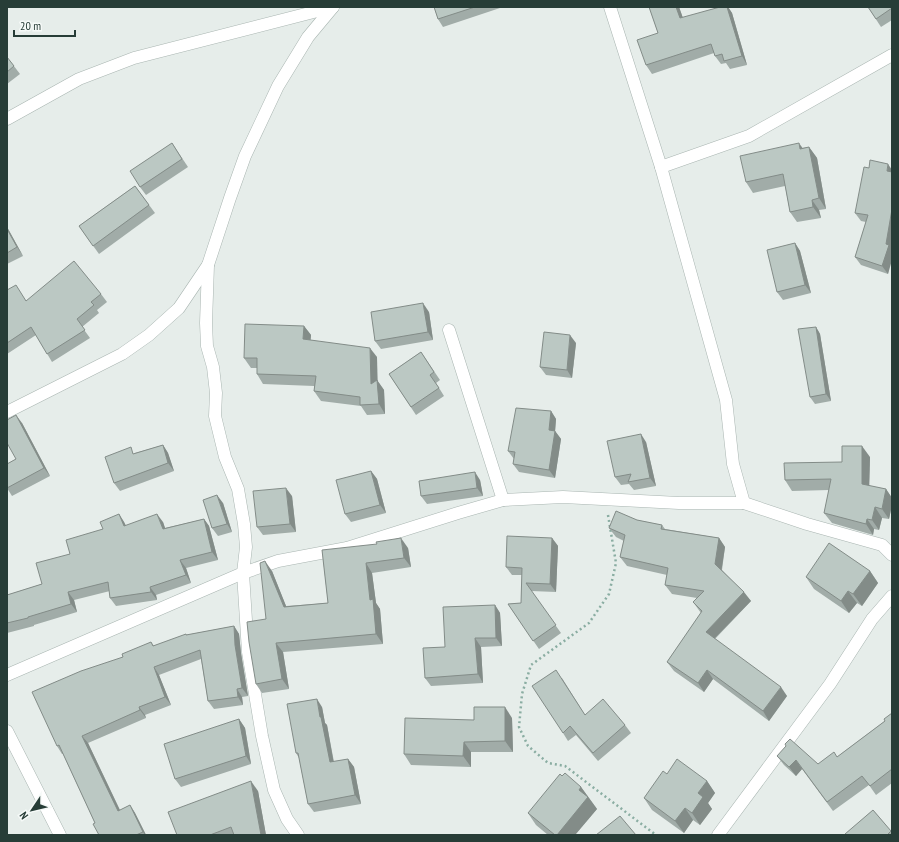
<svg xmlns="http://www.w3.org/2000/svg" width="899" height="842" font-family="'PT Sans Narrow',sans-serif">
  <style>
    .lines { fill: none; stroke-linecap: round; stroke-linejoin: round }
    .minor-casing { stroke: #a9b5b1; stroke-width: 13 }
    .tertiary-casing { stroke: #a9b5b1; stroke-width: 13 }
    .path { stroke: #8aada2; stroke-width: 2.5; stroke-dasharray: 2 3; stroke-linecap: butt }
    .minor { stroke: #fff; stroke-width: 12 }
    .tertiary { stroke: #fff; stroke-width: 12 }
    .wall { fill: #a1aca8 }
    .shaded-wall { fill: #838c88 }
    .building { fill: #bbc8c3; stroke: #838c88 }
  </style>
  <rect width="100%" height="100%" fill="#e6edea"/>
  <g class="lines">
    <defs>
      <g id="minor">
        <path d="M610,7L661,167L726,400L733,464L744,503"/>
        <path d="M7,119L79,79L134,58L333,7"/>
        <path d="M661,167L749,136L892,55"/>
        <path d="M208,265L206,323L207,346L213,367L216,393L215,416L225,457L238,489L244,524L246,547L243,573L248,652L262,736L274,790L287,819L298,835"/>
        <path d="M449,330L503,500"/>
        <path d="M7,412L122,354L149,335L179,308L208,265L230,198L245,156L278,86L308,37L333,7"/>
        <path d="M7,675L243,573L278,561L347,548L458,513L503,500L563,497L679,503H744L807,524L882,545L892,555"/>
        <path d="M718,835L830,684L872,619L892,596"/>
      </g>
      <path id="tertiary" d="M7,731L60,835"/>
    </defs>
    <use href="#minor" class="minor-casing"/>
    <use href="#tertiary" class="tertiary-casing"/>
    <path class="path" d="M608,515L616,563L609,594L589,623L531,665L522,694L519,727L528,746L548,763L565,766L656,835"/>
    <use href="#minor" class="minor"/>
    <use href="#tertiary" class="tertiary"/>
  </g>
  <g class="wall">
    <path d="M434,7H503L443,27L438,19Z"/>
    <path d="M649,7H679L683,18L720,7H728L732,13L747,65L730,69L726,63L721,64L715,56L714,53L652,74L646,65L658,33Z"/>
    <path d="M868,7H892V20L881,27Z"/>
    <path d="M7,57L20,74L7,84Z"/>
    <path d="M172,143L188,167L146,195L140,187Z"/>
    <path d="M809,147L817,158L826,209L819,210L821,218L797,222L790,212L785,186L753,193L746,182L802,148Z"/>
    <path d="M869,168L892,170V248L888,274L861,265L855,257L866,222L861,221L855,213Z"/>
    <path d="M135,186L155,213L99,254L79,226Z"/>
    <path d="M7,227L23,256L7,264Z"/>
    <path d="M795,243L800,251L811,293L783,300L777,292Z"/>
    <path d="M7,290L27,301L101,294L107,302L97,310L99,313L82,327L90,338L52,362L36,335L7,354Z"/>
    <path d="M429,312L433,340L381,349L375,341Z"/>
    <path d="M304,326L311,335L310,340L377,357V380L384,390L385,414L367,415L361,406L321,401L314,391V386L263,384L257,374V368H251L244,358Z"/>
    <path d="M816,327L820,334L831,401L815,404L810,397Z"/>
    <path d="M576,343L572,378L546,375L540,367Z"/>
    <path d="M421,352L440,380L436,383L444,396L416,415L389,374Z"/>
    <path d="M551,411L556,419L555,431L561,439L555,478L519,472L513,464L514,459L508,451Z"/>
    <path d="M22,423L50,476L12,496L7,488V464L16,459Z"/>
    <path d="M646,442L656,486L634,490L629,484L621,485L615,477Z"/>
    <path d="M163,445L168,453L174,471L120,491L114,483L135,453Z"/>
    <path d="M870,457L869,486L886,489L892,498V505L889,519L882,518L879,530L874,529L873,535L832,523L824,513L829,490L792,491L785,480L842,462Z"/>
    <path d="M371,471L377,479L386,513L351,522L345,514Z"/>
    <path d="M480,480L483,496L427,504L421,496Z"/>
    <path d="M292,496L296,532L263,535L257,527Z"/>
    <path d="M223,503L232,532L218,536L212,528Z"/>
    <path d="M119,514L124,522L126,526L163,522L165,528L204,519L209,526L218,560L186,568L191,583L156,595L157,600L116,606L110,598V591L74,600L77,612L34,625V626L7,633V595L42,584L70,554L103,529Z"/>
    <path d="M637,520L662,525L665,529L719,538L725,547L722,570L751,601L715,639L787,696L769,721L713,679L704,692L674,671L667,662L701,613L693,602L697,598L672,594L665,585L667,575L627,566L620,557L624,541L616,537L609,528Z"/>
    <path d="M552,538L558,546L556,592L531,591L561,633L539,649L508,604L521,603L522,575H512L506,567Z"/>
    <path d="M408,548L411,567L372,573L376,603L380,609L383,644L283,652L289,689L262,693L256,684L266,619L272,571L286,606L328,603L322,550Z"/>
    <path d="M870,571L878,583L862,606L857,603L849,613L814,589L806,577Z"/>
    <path d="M495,605L500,613L502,646L481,647L483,683L431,686L425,678L445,647Z"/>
    <path d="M234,626L239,634L241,653L248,696L242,697L243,705L214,709L208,701L201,659L159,675L171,705L145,715L146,718L88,743L120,810L130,805L135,813L146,835H99L95,823L63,754H62L57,746L123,657L151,642L154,646L186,635Z"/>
    <path d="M562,678L585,715L625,725L631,733L598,761L576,735L568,741L563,733Z"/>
    <path d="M322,707L325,723L327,725L334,762L348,759L354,767L361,804L314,812L308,804L299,758L296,753Z"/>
    <path d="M892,713V783L876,795L869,785L833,811L802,769L796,776L784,765L777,756L818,764L837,757L885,721Z"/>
    <path d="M512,718L513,752H471V767L411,765L404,754L474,720Z"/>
    <path d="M239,719L245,728L251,764L181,787L175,779Z"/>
    <path d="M667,774L707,781L715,793L708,803L712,809L700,825L693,820L684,833L652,810L644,798Z"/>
    <path d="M562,776L581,787L597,809L575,835H548L536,825L528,813Z"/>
    <path d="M258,791L266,835H177Z"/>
    <path d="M873,810L892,833V835H845Z"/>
  </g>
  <g class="shaded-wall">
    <path d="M676,7H679L686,27L680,18Z"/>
    <path d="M727,7H728L732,13L747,65L742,56Z"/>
    <path d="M799,143L806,153L800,149Z"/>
    <path d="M809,147L817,158L826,209L819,198Z"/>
    <path d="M888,164L892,170V179L887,171Z"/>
    <path d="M812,200L819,210L821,218L813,207Z"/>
    <path d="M892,209V260L888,274L882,266Z"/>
    <path d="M7,227L23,256L17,247L7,229Z"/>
    <path d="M795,243L800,251L811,293L805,285Z"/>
    <path d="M423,303L429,312L433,340L428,332Z"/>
    <path d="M304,326L311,335L310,349L303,339Z"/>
    <path d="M816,327L820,334L831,401L826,394Z"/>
    <path d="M570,335L576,343L572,378L567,370Z"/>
    <path d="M370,348L377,357L378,394L371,384Z"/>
    <path d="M377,380L384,390L385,414L379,404Z"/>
    <path d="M551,411L556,419L555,432V431L561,439L555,478L549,470V430Z"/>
    <path d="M16,415L22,423L50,476L44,468Z"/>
    <path d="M641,434L646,442L656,486L650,478Z"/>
    <path d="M163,445L168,453L174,471L168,463Z"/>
    <path d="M862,446L870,457L869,495L862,484Z"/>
    <path d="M371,471L377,479L386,513L380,505Z"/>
    <path d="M475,472L480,480L483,496L477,488Z"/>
    <path d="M286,488L292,496L296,532L290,524Z"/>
    <path d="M886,489L892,498V505L889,519L882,509Z"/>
    <path d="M217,495L223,503L232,532L227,524Z"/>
    <path d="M875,507L882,518L879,530L872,520Z"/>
    <path d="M119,514L124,522L130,534L124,526Z"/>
    <path d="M157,514L163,522L168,537L163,529Z"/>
    <path d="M204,519L209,526L218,560L212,552Z"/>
    <path d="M867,519L874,529L873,535L866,524Z"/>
    <path d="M401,538L408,548L411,567L404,558Z"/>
    <path d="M552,538L558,546L556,592L550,584Z"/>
    <path d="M719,538L725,547L721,573L715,564Z"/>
    <path d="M180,560L186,568L191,583L186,575Z"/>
    <path d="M265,561L272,571L290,616L284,607Z"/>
    <path d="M366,563L372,573L376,603L380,609L383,644L376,634L370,600Z"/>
    <path d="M870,571L878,583L862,606L853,594Z"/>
    <path d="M150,587L156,595L157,600L151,592Z"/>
    <path d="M848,591L857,603L849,613L841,601Z"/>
    <path d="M68,592L74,600L77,612L71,604Z"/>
    <path d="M744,592L751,601L712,641L706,632Z"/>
    <path d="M495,605L500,613L502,646L496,638Z"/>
    <path d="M234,626L239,634L241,653L248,696L242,688L235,645Z"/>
    <path d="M475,638L481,647L483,683L478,674Z"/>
    <path d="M276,643L283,652L289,689L282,679Z"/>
    <path d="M154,667L159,675L171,705L165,697Z"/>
    <path d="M707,670L713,679L704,692L698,683Z"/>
    <path d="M781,687L787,696L769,721L763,711Z"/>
    <path d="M237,689L242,697L243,705L238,697Z"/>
    <path d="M317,699L322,707L325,723L327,725L335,770L330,762L320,717Z"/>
    <path d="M139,707L145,715L146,718L140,710Z"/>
    <path d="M505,707L512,718L513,752L505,741Z"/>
    <path d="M239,719L245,728L251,764L246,756Z"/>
    <path d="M82,736L88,743L124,819L118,811Z"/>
    <path d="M464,742L471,752V767L463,756Z"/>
    <path d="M348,759L354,767L361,804L355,795Z"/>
    <path d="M796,760L802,769L796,776L789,767Z"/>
    <path d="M251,781L258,791L266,835H261Z"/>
    <path d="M707,781L715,793L708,803L712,809L700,825L692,813L698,793Z"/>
    <path d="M581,787L597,809L575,835H557L579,790Z"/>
    <path d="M130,805L135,813L146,835H145L143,832Z"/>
    <path d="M685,808L693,820L684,833L675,821Z"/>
  </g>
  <g class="building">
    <path d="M434,7H475L438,19Z"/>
    <path d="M649,7H676L680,18L720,7H727L742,56L724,61L722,54L715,56L711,44L646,65L637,40L658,33Z"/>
    <path d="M868,7H892V8L876,19Z"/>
    <path d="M7,57L14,66L7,72Z"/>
    <path d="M172,143L182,159L140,187L130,171Z"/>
    <path d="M799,143L800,149L809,147L819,198L812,200L813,207L790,212L783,174L746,182L740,156Z"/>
    <path d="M870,160L888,164L887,171L892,172V209L886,244L889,245L882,266L855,257L868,215L855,213L864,167L869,168Z"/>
    <path d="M135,186L149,205L93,246L79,226Z"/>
    <path d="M7,229L17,247L7,253Z"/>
    <path d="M795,243L805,285L777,292L767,250Z"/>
    <path d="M74,261L101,294L91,302L94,305L77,319L85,330L47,354L31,327L7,343V290L16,285L26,301Z"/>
    <path d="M423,303L428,332L375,341L371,312Z"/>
    <path d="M245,324L304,326L303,339L370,348L371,384L377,380L379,404L360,405V397L314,391L316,376L257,374V358H244Z"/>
    <path d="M816,327L826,394L810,397L798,329Z"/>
    <path d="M544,332L570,335L567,370L540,367Z"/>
    <path d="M421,352L434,372L430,375L439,388L411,407L389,374Z"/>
    <path d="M516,408L551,411L549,430L555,431L549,470L513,464L515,452L508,451Z"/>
    <path d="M16,415L44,468L7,488V464L16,459L7,443V420Z"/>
    <path d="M641,434L650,478L628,482L631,474L615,477L607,441Z"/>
    <path d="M163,445L168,463L114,483L105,457L131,447L133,454Z"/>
    <path d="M842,446H862V484L886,489L882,509L875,507L872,520L867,519L866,524L824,513L831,479L785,480L784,463L842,462Z"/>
    <path d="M371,471L380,505L345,514L336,480Z"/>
    <path d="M475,472L477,488L421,496L419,481Z"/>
    <path d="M286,488L290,524L257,527L253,491Z"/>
    <path d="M217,495L227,524L212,528L203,500Z"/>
    <path d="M616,511L637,520L662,525L661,529L719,538L715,564L744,592L706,632L781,687L763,711L707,670L698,683L667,662L702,611L693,602L704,591L665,585L668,568L620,557L625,535L609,528Z"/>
    <path d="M119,514L124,526L157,514L163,529L204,519L212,552L180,560L186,575L150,587L151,592L110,598L108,582L68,592L71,604L28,617V618L7,623V595L42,584L36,563L70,554L66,540L103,529L100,522Z"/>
    <path d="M507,536L552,538L550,584L526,583L556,625L533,641L508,604L521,603L522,568L506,567Z"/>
    <path d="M401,538L404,558L366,563L370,600L373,599L376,634L276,643L282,679L256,684L249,642L247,622L266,619L260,563L265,561L284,607L328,603L322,550L377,544L376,542Z"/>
    <path d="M829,543L870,571L853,594L848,591L841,601L806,577Z"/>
    <path d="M495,605L496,638H475L478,674L425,678L423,648L445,647L443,607Z"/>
    <path d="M234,626L235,645L242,688L237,689L238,697L208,701L200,650L154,667L165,697L139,707L140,710L82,736L118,811L130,805L143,832L136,835H99L93,824L95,823L59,745L57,746L32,692L81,671L123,657L122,654L151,642L153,646L186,634V635Z"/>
    <path d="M556,670L585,715L603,699L625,725L593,753L570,726L563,733L532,686Z"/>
    <path d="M317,699L320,717H321L330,762L348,759L355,795L308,804L298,753H296L287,704Z"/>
    <path d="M474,707H505V741L464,742L463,756L404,754L405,718L474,720Z"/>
    <path d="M892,713V769L870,786L862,776L827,802L796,760L789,767L777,756L786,746L785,744L790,739L818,764L834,752L837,757L885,721L884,719Z"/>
    <path d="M239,719L246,756L175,779L164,744Z"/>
    <path d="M677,759L707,781L698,793L703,797L692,813L685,808L675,821L644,798L663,771L667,774Z"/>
    <path d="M565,773L581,787L579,790L588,797L557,835H555L528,813L560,774L562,776Z"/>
    <path d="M251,781L261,835H234L231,827L210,835H177L168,812Z"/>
    <path d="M873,810L891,831L887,835H845V834Z"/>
    <path d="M620,816L636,835H596Z"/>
  </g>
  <rect width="899" height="842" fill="none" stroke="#273d37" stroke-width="16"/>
  <g transform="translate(32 810) rotate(235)" stroke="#f6faf8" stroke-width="3" paint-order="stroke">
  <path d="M0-3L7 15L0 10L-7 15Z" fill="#273d37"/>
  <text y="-6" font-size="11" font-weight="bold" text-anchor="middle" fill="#273d37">N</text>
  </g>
  <path d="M14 30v6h61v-6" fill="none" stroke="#273d37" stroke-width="2"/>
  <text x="20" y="30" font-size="12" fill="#273d37" stroke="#f6faf8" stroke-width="3" paint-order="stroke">20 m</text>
</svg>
